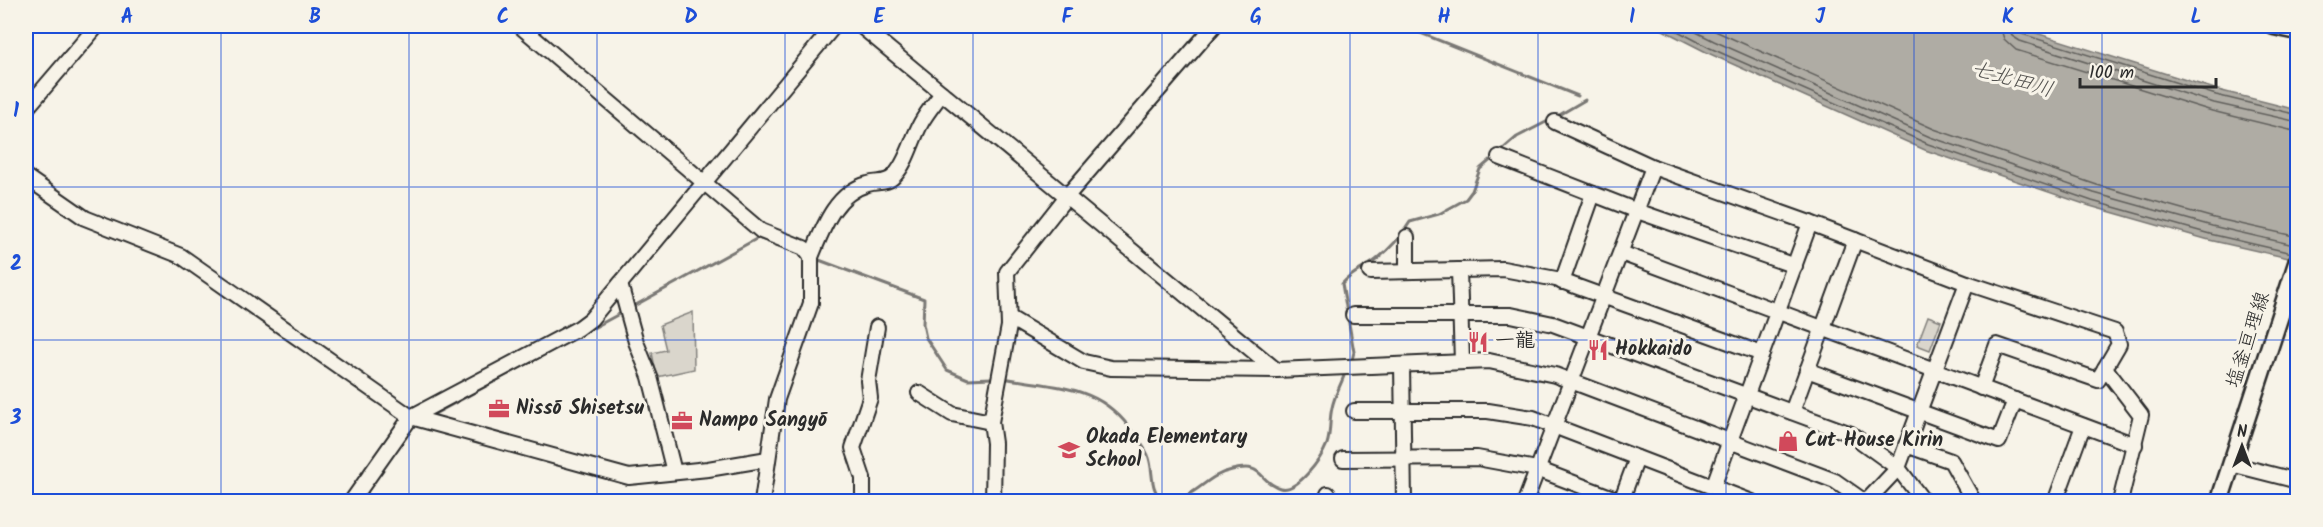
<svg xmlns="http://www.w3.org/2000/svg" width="2323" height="527" font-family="Kalam,'Klee One',sans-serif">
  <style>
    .green { fill: #dad6cc; stroke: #82807c; stroke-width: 1.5 }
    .water { fill: #afaca4; stroke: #7a7874; stroke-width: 1.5 }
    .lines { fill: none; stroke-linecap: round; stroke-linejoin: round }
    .shore { stroke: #605f5b; stroke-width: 1.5 }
    .stream { stroke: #7a7874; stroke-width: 3 }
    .minor-casing { stroke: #2b2b2b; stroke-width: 18 }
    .major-casing { stroke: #2b2b2b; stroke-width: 21 }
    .minor { stroke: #f7f3e8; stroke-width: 14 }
    .major { stroke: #f7f3e8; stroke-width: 16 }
    .grid { fill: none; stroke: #1d4ed8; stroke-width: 1.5; stroke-opacity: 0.55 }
    .labels { text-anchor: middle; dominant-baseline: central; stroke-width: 6; stroke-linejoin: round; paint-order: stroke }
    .street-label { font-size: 20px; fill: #2b2b2b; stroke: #f7f3e8 }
    .poi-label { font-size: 20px; font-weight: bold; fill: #2b2b2b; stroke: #f7f3e8; text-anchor: start }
    .water-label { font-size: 21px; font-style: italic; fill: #53524f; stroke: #f7f3e8 }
    .neatline { fill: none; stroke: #1d4ed8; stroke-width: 2 }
    .grid-label { font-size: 20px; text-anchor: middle; font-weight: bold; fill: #1d4ed8 }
  </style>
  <rect width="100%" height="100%" fill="#f7f3e8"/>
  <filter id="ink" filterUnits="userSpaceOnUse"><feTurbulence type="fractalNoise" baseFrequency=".0167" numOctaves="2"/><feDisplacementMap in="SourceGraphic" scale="12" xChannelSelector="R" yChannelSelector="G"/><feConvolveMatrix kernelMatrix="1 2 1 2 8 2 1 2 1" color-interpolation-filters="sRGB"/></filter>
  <g filter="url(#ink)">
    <g class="green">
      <path d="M693,312L694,369L657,377L652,353L666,350L660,325Z"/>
      <path d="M1928,316L1941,321L1930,350L1917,345Z"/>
    </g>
    <path class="water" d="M1655,26H2014L2218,90L2297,110V260L2209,240L2090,206L1925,150L1708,53Z"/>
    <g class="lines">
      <g class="shore">
        <path d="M1668,26L1710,48L1928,144L2092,201L2210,234L2292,253"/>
        <path d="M1684,26L1714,41L1930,137L2094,193L2212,226L2298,246"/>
        <path d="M1704,26L1934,129L2097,185L2214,218L2298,237"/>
        <path d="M2000,26L2004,39L2016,50L2212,111L2298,132"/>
        <path d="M2009,26L2012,36L2020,41L2214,103L2298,122"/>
        <path d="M2017,26L2018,31L2022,34L2216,95L2298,115"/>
      </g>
      <g class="stream">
        <path d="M1403,26L1578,96"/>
        <path d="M1556,117L1585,100"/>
        <path d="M122,226L177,248"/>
        <path d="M819,260L924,299L923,324L926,338L947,370L968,379L992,378"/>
        <path d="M634,306L758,238L804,255"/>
        <path d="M1352,360L1354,352L1342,284C1353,271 1363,270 1376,260C1390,249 1401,237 1410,222L1439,214L1466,199L1472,191L1480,169L1517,137L1550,120"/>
        <path d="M1003,378C1058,388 1101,384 1134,434C1139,441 1147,450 1149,458C1154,474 1149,488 1163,501C1197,500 1203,476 1232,470C1265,462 1257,481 1280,488C1297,493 1321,459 1327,444C1331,433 1329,419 1332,408C1334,396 1341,385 1345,373"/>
        <path d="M431,416L621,313"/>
      </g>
      <defs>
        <g id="minor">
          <path d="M520,26L761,231L804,248L811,257V303L777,399L762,502"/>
          <path d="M861,26L1276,370"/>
          <path d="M26,109L97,26"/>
          <path d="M1555,122L1653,167L1810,223L1967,283L2115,332L2119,344L2098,380L1997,345L1981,388"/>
          <path d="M1499,157L1637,211L1795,266"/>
          <path d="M26,177L85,218L181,256L411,417L629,477L708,469L768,459"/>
          <path d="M1621,253L2135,445"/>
          <path d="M811,257C823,228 835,193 868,184C878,181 887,184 894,176C907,163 912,139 921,123C927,112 935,103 942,93"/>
          <path d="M1459,270L1462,362"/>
          <path d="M1407,271V237"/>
          <path d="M1370,272L1503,269L1556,279L1762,354"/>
          <path d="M1562,282L1593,194"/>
          <path d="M620,284L636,342L650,377L674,472"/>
          <path d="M1353,315H1511L1553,324L1851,434L1898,468L1924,502"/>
          <path d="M1010,318L1084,362L1111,368L1276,370L1489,361L1555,375L1835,481L1865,502"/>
          <path d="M1402,365L1404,502"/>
          <path d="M2105,368L2141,415L2120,502"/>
          <path d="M1807,370L1999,441L2015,400"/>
          <path d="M919,393L952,414L991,422"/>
          <path d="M1354,411H1488L1533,418L1752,502"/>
          <path d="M1792,412L1855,240"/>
          <path d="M1906,445L1951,461L1974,502"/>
          <path d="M1343,459L1477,458L1537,469L1621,501L1637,458"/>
          <path d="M2231,464L2298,481"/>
          <path d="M1713,487L1810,223"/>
          <path d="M1328,494L1329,502"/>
          <path d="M351,502L411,417L579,328L591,319L834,26"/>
          <path d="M863,502V478L853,448L870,398L868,381L877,327"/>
          <path d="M993,502L994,443L991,422L1009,326L1007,272L1067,196L1214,26"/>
          <path d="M1525,502L1653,167"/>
          <path d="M1866,502L1898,468L1967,283"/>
          <path d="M2055,502L2083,426"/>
        </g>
        <g id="major">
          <path d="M2274,26L2298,31"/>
          <path d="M2219,502L2298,260"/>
        </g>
      </defs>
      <use href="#minor" class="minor-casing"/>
      <use href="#major" class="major-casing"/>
      <use href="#minor" class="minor"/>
      <use href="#major" class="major"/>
    </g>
  </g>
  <path class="grid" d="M221,26V502M409,26V502M597,26V502M785,26V502M973,26V502M1162,26V502M1350,26V502M1538,26V502M1726,26V502M1914,26V502M2102,26V502M26,187H2298M26,340H2298"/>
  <defs>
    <symbol id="restaurant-bare" viewBox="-9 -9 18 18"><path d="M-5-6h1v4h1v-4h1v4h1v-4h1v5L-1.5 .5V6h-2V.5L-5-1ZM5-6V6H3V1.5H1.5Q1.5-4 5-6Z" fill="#d1495b" stroke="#f7f3e8" stroke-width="2.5" paint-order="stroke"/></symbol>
    <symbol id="office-bare" viewBox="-9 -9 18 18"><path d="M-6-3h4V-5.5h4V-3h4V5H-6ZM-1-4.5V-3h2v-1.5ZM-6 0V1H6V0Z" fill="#d1495b" stroke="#f7f3e8" stroke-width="2.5" paint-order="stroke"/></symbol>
    <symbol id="shop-bare" viewBox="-9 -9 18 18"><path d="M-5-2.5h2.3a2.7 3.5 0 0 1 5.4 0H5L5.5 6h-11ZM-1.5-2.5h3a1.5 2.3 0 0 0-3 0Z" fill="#d1495b" stroke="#f7f3e8" stroke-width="2.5" paint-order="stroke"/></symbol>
    <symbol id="school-bare" viewBox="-9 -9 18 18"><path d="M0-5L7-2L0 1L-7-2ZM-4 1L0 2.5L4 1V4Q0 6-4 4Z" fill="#d1495b" stroke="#f7f3e8" stroke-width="2.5" paint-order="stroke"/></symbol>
  </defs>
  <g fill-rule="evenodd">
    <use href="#restaurant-bare" x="1463" y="327" width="30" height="30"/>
    <use href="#restaurant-bare" x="1583" y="335" width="30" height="30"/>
    <use href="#office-bare" x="484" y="394" width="30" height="30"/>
    <use href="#office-bare" x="667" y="406" width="30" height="30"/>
    <use href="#shop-bare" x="1773" y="426" width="30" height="30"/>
    <use href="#school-bare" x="1054" y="435" width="30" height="30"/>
  </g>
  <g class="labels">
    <g class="street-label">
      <text transform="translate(2249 340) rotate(-72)">塩釜亘理線</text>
    </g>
    <g class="poi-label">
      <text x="1495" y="342">一龍</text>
      <text x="1615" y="350">Hokkaido</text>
      <text x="516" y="409">Nissō Shisetsu</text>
      <text x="699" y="421">Nampo Sangyō</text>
      <text x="1086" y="438">Okada Elementary<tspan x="1086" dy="23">School</tspan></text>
      <text x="1805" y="441">Cut House Kirin</text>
    </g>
    <g class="water-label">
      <text transform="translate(2012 80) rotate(16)">七北田川</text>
    </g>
  </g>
  <rect width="2323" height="527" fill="none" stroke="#f7f3e8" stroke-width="66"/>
  <g transform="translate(2242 446)" stroke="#f7f3e8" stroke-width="4.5" paint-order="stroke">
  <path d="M0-4.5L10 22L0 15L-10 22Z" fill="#2b2b2b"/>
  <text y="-9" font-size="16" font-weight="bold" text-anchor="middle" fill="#2b2b2b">N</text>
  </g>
  <path d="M2080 78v9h136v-9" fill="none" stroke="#2b2b2b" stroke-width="3"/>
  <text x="2089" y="78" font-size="18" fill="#2b2b2b" stroke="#f7f3e8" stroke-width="4.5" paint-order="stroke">100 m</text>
  <rect x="33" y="33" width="2257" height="461" class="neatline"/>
  <g class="grid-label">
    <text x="127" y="23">A</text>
    <text x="315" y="23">B</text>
    <text x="503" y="23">C</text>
    <text x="691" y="23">D</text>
    <text x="879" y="23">E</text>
    <text x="1067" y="23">F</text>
    <text x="1256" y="23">G</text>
    <text x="1444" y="23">H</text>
    <text x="1632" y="23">I</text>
    <text x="1820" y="23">J</text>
    <text x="2008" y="23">K</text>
    <text x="2196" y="23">L</text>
    <text x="16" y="117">1</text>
    <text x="16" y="270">2</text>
    <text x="16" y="424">3</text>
  </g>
</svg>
